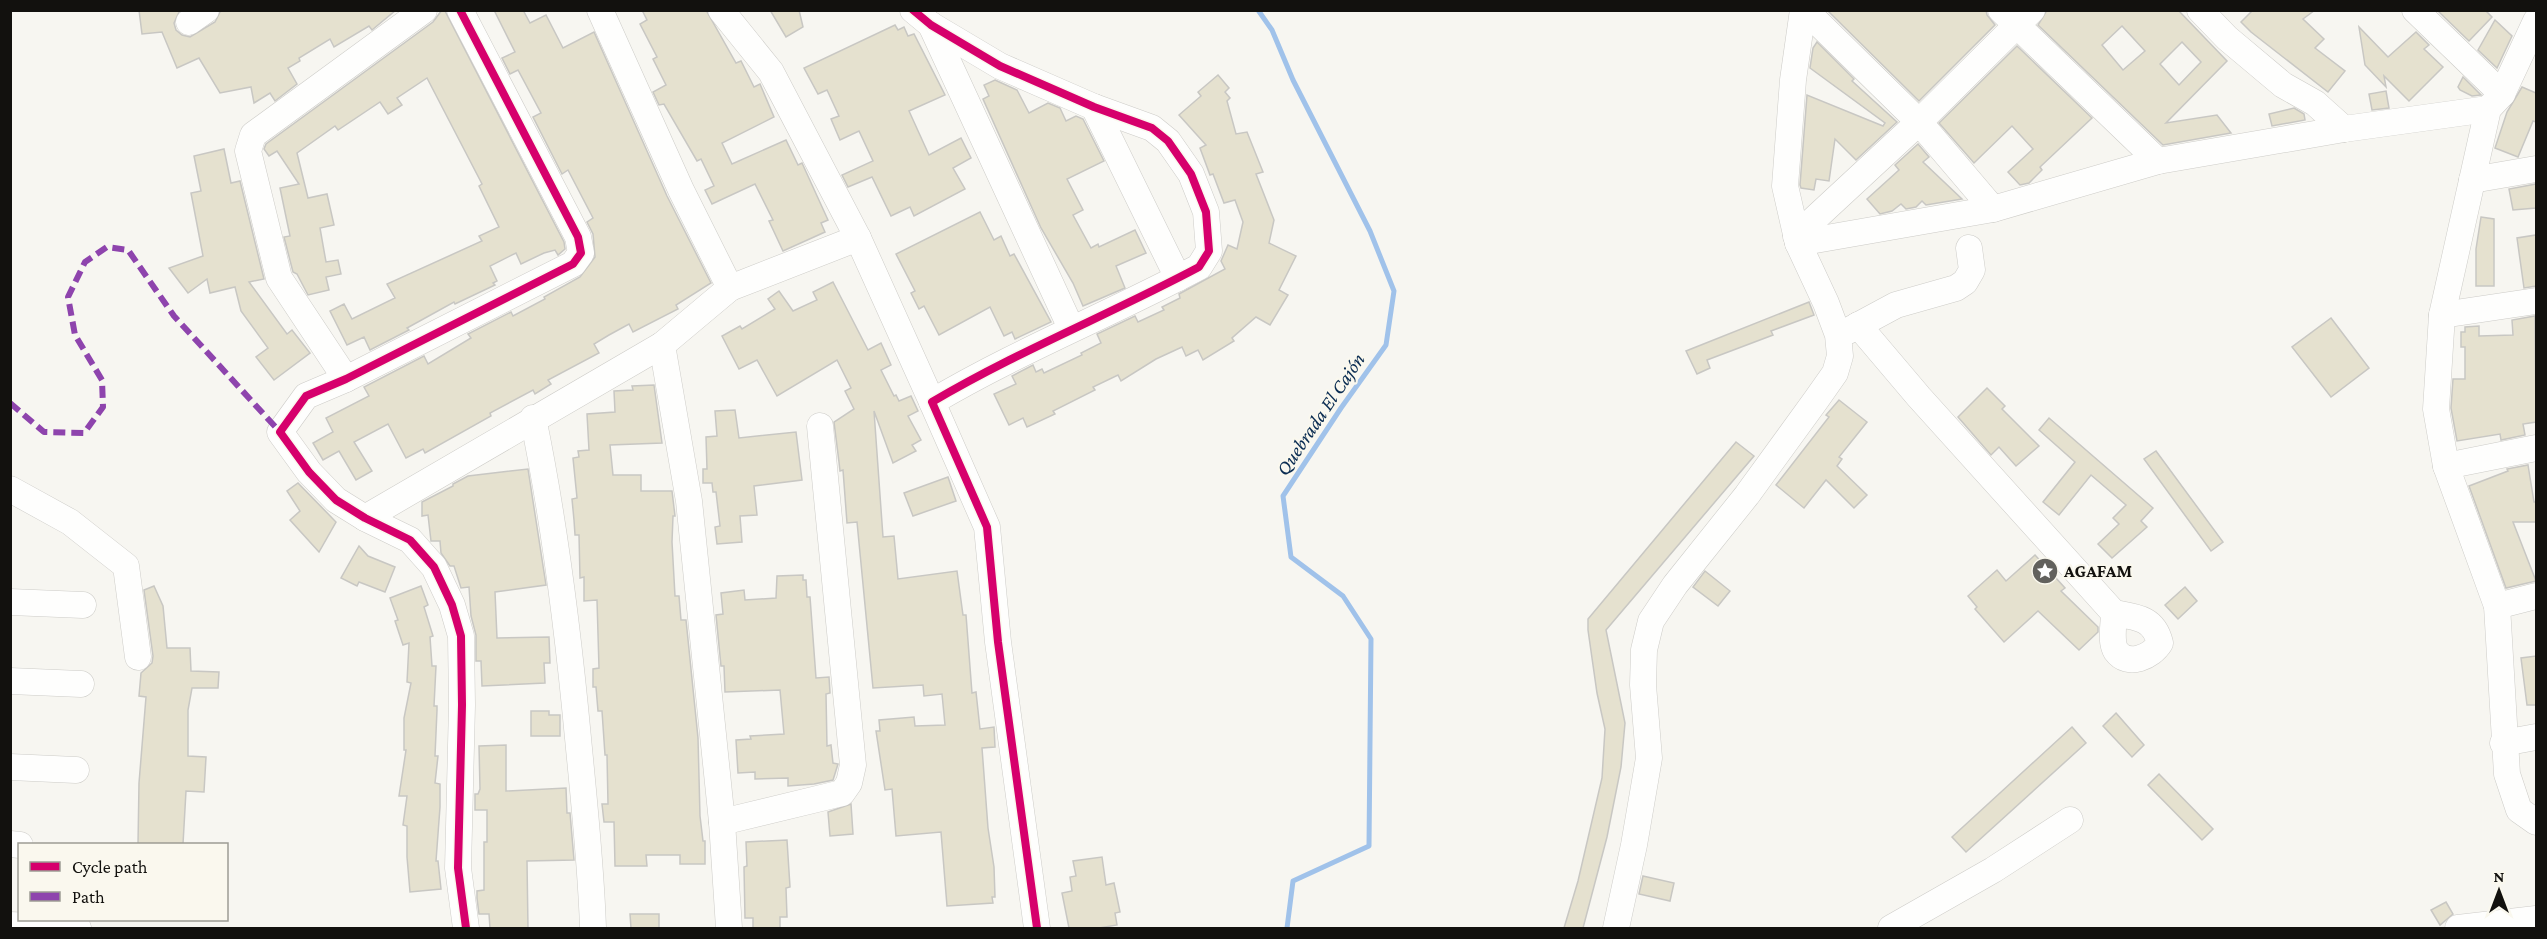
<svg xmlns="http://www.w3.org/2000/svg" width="2547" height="939" font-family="'Crimson Pro',serif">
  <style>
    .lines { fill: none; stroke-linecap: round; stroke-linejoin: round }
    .stream { stroke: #a0c2ea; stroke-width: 5 }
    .building { fill: #e5e1cf; stroke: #c8c7c3; stroke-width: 1.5; fill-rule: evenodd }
    .minor-casing { stroke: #cdccc8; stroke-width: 27 }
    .minor { stroke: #fefefd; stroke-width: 26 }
    .quiet { stroke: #8e44ad; stroke-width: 6; stroke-dasharray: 12 6; stroke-linecap: butt }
    .cycleway-casing { stroke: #faf8ee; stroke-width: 11 }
    .cycleway { stroke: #d6006c; stroke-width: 8 }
    .labels { text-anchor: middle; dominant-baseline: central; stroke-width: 4.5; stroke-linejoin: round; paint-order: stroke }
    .poi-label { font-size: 18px; font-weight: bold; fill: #12110e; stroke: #faf8ee; text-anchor: start }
    .water-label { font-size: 20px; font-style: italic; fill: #0a2c52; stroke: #faf8ee }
  </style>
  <rect width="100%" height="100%" fill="#f7f6f1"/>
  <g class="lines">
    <path class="stream" d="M1258,10L1272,30L1293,80L1370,231L1394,291L1386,345L1341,408L1283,496L1291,557L1343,596L1371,639L1369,846L1293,881L1287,928"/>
  </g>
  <g class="building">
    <path d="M139,10H180L174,23L176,30L182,35L190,37L215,22L221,10H396L372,30L369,26L334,47L330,39L299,58L300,61L288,68L297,84L275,101L270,93L254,103L251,87L220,93L199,58L177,68L162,32L142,34Z"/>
    <path d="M442,10L445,11L564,242L565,249L558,255L555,250L544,253L521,264L516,253L490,266L497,281L493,283L495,285L455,304L454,302L407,328L409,330L370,350L364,337L347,345L330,311L344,304L352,319L395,298L387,284L482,241L479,236L499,227L479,186L482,184L427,78L397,98L402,105L388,114L380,102L338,130L335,126L297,153L308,198L327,194L334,225L320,228L326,262L338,260L341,274L326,277L329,290L308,295L297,274L293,272L284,237L290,236L280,188L299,184L277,151L269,156L264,149L266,144L433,22Z"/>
    <path d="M494,10H523L530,23L546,15L563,48L594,32L667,196L711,283L676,305L678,309L633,332L629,324L609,335L594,344L599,353L548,380L551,384L535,394L533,390L490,413L491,416L425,453L423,449L406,458L388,424L354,442L372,471L356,480L339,451L323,460L313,443L333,432L326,418L369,396L364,387L424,356L428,364L471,338L468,334L511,312L513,316L545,299L544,297L580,277L595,257L593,234L587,222L593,218L568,170L562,174L533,117L541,113L518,70L510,74L502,58L515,52Z"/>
    <path d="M642,10H706L736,63L741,61L754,87L760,84L774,117L722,143L732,164L786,140L798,165L802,163L828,220L821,223L825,232L783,251L769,221L773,220L755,184L712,204L705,190L714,186L701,159L697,161L664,104L659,105L653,92L666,85L653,59L657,57L640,24L647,20Z"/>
    <path d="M770,10H799L803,27L786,37Z"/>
    <path d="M1827,10H1986L1987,15L1995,25L1919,101Z"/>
    <path d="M2047,10H2178L2227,61L2166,123L2217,115L2231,133L2163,145L2038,25ZM2122,26L2145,51L2123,70L2102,45ZM2182,42L2201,62L2179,85L2160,64Z"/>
    <path d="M2253,10H2315L2303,19L2324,39L2315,48L2345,71L2328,92L2251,32L2241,22Z"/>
    <path d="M2485,10L2492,17L2469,41L2438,11Z"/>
    <path d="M2495,20L2512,36L2497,68L2478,50Z"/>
    <path d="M895,25L898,30L904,27L908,36L914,34L945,95L909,111L929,155L961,138L971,158L953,168L965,189L914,216L910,207L891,216L872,177L848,187L842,175L873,161L859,131L840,140L831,119L839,116L827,90L818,94L804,68Z"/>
    <path d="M2359,27L2388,57L2416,32L2429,45L2424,49L2443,67L2409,101L2384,76L2386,87L2365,65Z"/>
    <path d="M1817,42L1854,79L1852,81L1897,122L1856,160L1835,139L1829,181L1816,179L1814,190L1801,188L1800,185L1807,95L1883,126L1885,123L1810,68L1813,48Z"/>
    <path d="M2017,46L2092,118L2040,167L2042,170L2029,183L2020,185L2008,172L2033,149L2012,126L1974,163L1939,123Z"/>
    <path d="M1218,75L1229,88L1225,92L1230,98L1227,101L1236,134L1247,132L1263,172L1256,174L1274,220L1269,243L1296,256L1279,290L1288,295L1270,325L1256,317L1232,338L1234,341L1203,360L1198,350L1186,356L1182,347L1156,359L1121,381L1118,375L1093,387L1095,390L1053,411L1055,414L1027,427L1023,418L1009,425L994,394L1016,384L1012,376L1033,365L1036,372L1042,369L1044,373L1082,355L1081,353L1101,343L1097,334L1135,316L1138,322L1164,310L1162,307L1180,298L1179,294L1225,269L1221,261L1228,245L1237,249L1243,222L1235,200L1224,203L1213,174L1210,175L1200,148L1206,145L1179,115L1201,96L1198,92Z"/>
    <path d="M2463,77L2481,95L2472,96L2460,90L2458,87Z"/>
    <path d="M995,80L1017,90L1029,113L1048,103L1060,108L1066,121L1076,116L1083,119L1104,161L1067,179L1083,210L1073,215L1091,248L1098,244L1099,247L1135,230L1146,253L1116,266L1125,288L1083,306L1073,283L1041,228L983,99L989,96L984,85Z"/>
    <path d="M2522,87L2536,93V122L2533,121L2518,157L2495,148L2507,112Z"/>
    <path d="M2386,91L2389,108L2372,110L2369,94Z"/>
    <path d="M2294,108L2304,114L2305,120L2272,126L2269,114Z"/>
    <path d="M1918,144L1929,157L1923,162L1962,199L1926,205L1922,201L1916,207L1906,209L1901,204L1892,211L1880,214L1867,199L1899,170L1895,165Z"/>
    <path d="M224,149L231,183L240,181L264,279L249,282L287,334L292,330L310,353L274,380L256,357L268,348L241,311L235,287L210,293L207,279L188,293L169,268L203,256L191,193L201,191L194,156Z"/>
    <path d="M2536,184V208L2513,210L2509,189Z"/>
    <path d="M980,212L994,240L1001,236L1010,256L1014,254L1051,322L1015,339L1012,332L1004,336L990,307L939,335L924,306L919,309L911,293L915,291L896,254Z"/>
    <path d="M2481,217L2494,219V286H2476V249Z"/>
    <path d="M2536,235V286L2524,288L2517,238Z"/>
    <path d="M833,282L868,350L881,343L891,365L881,370L894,396L896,395L899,401L911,396L918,411L908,416L921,440L912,445L916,451L893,463L874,411L883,537L894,536L898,579L957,571L963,615H966L972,693L976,692L980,729L994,727L995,747L982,748L988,828L994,867L995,897H992L993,903L947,906L941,832L896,836L892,789L885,790L876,731H880L879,720L914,717L915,726L945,725L942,694L924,696L923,685L873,688L857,522L847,523L843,470L840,471L839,462L834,422L854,409L845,391L851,388L837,360L777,396L757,360L739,369L722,336L740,326L742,329L775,309L768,299L779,291L793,311L817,300L813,292Z"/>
    <path d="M1809,302L1814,315L1771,331L1773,335L1707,360L1710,368L1697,374L1686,351Z"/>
    <path d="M2535,316L2536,422L2523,424L2525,435L2501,440L2500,434L2457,441L2451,408L2453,379H2465V347H2461V332H2465V327L2479,326V336L2513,335L2512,320Z"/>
    <path d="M2331,318L2369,368L2331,397L2292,347Z"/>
    <path d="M654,385L662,443L610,445L613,475H641V491H672L675,516H673L672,542L675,596H679L681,620H686L698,738L700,816L703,841H705V864H680V855H646L647,866H615L614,822H604L602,804H608L607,755H605L602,711H598L596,687H593V669L599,668L597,600L584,601V577L580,578L579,535H575L574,520L572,499L577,498L573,458L579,457L578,451L589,450L587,414L615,412L614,391L633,390L632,386Z"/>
    <path d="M1987,388L2005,406L2002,409L2039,446L2016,466L1999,447L1991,455L1958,417Z"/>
    <path d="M1839,400L1867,422L1839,457L1842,459L1837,466L1867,495L1854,508L1826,480L1804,508L1776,485L1829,417L1826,415Z"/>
    <path d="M735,410L739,438L796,432L802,480L754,486L757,515L740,516L742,542L717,544L715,527L720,526L716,492H713L712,483H703V469H707L706,437L717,436L715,411Z"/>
    <path d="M2049,418L2153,508L2141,521L2147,527L2112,558L2098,544L2119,524L2113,518L2126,505L2091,475L2059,515L2043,502L2075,462L2039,430Z"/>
    <path d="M1736,442L1754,456L1606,630L1625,723L1621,767L1607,837L1583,928H1564L1578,881L1602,778L1605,729L1597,693L1588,630V619Z"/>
    <path d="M2156,451L2223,542L2211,551L2144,459Z"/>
    <path d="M2528,465L2534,502H2536V522H2513L2536,581L2506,588L2469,486L2508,471L2507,469Z"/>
    <path d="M528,469L546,585L495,592L497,638L549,637L550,663H544L545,683L482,686L481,661H476V635L471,616L469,587L461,588L454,566H450L441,553L440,541H431L428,515L422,516V502L453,486V484L468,476Z"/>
    <path d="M948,477L956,501L913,516L904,493Z"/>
    <path d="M298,483L336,522L319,552L290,520L300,511L287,491Z"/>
    <path d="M359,546L368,556L395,567L385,592L359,582L357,586L341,578Z"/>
    <path d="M2035,555L2065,588L2061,591L2098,627V632L2079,650L2038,611L2004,642L1975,609L1977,607L1968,596L1997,570L2006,581Z"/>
    <path d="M1705,571L1730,591L1718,606L1693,587Z"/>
    <path d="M803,575V580H806L807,597H810L816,678L829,677L830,693L826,694L827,746L831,745L833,763L838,764L833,780L814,784L788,786V778L755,779V772L738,773L736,740L751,739L750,736L784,734L780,690L725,692L724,666H721L716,615L723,614L721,593L744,590L745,600L776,598L777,576Z"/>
    <path d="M154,586L163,606L167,648H190L191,671L219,672L218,688H192L188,710V756L206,757L204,792L186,791L183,844H138L139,783L146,697L139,696L141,673L152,663L153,656L144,590Z"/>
    <path d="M421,586L428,605L424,607L433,636L430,637L432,666H436L434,706H437V710L435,756H438L435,783L440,784V807L436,861H438L441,889L410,892L407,857V826L403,825L407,796H399L406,750H404V718L411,683L407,682L409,643L403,645L395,621L398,620L390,598Z"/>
    <path d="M2185,587L2197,601L2178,619L2165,605Z"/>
    <path d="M2536,656V705H2527L2521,658Z"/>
    <path d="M531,711H549V715H560V736H531Z"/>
    <path d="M2116,713L2144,745L2132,757L2103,726Z"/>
    <path d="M2072,727L2086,743L1966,852L1952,837Z"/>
    <path d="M506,745V791L566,788L567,813H570L574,860L527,861L528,928H490L489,914H479L477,898V891L484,890V842H487V810H475V794H478L480,789L479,746Z"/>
    <path d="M2159,774L2213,829L2202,840L2148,785Z"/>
    <path d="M851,804L853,834L830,836L828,812Z"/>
    <path d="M787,840L790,887L786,888L787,917H780V928H753V918H745L744,867L747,866L746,842Z"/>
    <path d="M1102,857L1106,885L1114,883L1120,912L1115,913L1117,925L1099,928H1069L1062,893L1072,891L1070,877L1076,876L1073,861Z"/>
    <path d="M1643,876L1674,883L1670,901L1639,894Z"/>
    <path d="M2446,902L2453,914L2440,925L2431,910Z"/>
    <path d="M630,914H659V928H631Z"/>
  </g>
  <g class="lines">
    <defs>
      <g id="minor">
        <path d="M460,10L578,237L581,253L573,264L346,379L306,396L280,432L309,472L336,500L365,518L410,540L434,567L452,605L461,636L462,705L458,868L466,928"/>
        <path d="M600,10L681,190L730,288"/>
        <path d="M721,10L771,72L858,238L932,402"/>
        <path d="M913,10L931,25L1000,66L1094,107L1152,128L1168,141L1191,174L1206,212L1209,251L1199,267C1111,314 1018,351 932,402L987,527L998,642L1037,928"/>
        <path d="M1805,10L1919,122L1993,209"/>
        <path d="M2001,10L2158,161"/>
        <path d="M2200,10L2227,38L2283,85L2315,103L2344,129"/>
        <path d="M2415,10L2502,94"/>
        <path d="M2536,21L2502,94L2488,109L2442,315L2436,409L2446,466L2497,606L2507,774L2519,810L2536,822"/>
        <path d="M189,22L206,10"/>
        <path d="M931,25L1071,328"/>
        <path d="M1094,107L1178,278"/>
        <path d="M2472,180L2536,169"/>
        <path d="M1796,236L1919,122L2032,10"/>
        <path d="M1798,243L1993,209L2158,161L2344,129L2488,109"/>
        <path d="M2442,315L2536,301"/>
        <path d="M1858,325L1919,397L2114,613C2137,617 2154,618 2160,643C2152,656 2128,668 2116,651C2110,641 2114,624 2114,613"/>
        <path d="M1844,333L1896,305L1956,288L1965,282L1972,270L1969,248"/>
        <path d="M662,345L689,501L722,822L729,928"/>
        <path d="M346,379L279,278L248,151L253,135L424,10"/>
        <path d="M533,418C555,524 568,631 578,738C584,801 591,865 593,928"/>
        <path d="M2446,466L2536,448"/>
        <path d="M10,489L70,522L126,566L138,657"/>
        <path d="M365,518L662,345L730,288L858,238"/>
        <path d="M10,602L83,605"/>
        <path d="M2497,606L2536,596"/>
        <path d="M10,681L81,684"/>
        <path d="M2503,743L2536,737"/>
        <path d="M10,767L76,770"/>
        <path d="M722,822L842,793L849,783L853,765L820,426"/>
        <path d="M10,844L20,845"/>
        <path d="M10,925L78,928"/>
        <path d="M1616,928L1634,845L1649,758L1643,685L1644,650L1651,621L1675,585L1747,495L1816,400L1835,373L1840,356L1838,335L1826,303L1798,243L1785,186L1793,80L1803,10"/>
        <path d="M1891,928L1993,870L2070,820"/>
        <path d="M2458,928L2536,919"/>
      </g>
    </defs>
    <use href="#minor" class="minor-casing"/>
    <use href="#minor" class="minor"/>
    <path class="quiet" d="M10,403L44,432L84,433L103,407L102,380L75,335L68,297L85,262L107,247L128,250L174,316L280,432"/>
    <defs>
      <g id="cycleway">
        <path d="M460,10L578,237L581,253L573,264L346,379L306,396L280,432L309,472L336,500L365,518L410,540L434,567L452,605L461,636L462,705L458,868L466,928"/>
        <path d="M913,10L931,25L1000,66L1094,107L1152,128L1168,141L1191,174L1206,212L1209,251L1199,267C1111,314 1018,351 932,402L987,527L998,642L1037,928"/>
      </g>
    </defs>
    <use href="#cycleway" class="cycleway-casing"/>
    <use href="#cycleway" class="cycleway"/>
  </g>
  <defs>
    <symbol id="sight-disc" viewBox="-11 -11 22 22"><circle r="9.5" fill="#62615d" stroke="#faf8ee"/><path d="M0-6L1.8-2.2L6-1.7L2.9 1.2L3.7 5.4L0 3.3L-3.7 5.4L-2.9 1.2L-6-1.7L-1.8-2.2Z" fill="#fff"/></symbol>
  </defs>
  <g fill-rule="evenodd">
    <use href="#sight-disc" x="2030" y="556" width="30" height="30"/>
  </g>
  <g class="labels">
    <g class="poi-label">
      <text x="2064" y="571">AGAFAM</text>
    </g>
    <g class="water-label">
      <text transform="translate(1320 414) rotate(-56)">Quebrada El Cajón</text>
    </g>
  </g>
  <rect width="2547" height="939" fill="none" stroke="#12110e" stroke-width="24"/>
  <rect x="18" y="843" width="210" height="78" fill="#faf8ee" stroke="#9d9c94" stroke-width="1.5"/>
  <rect x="30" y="862" width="30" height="9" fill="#d6006c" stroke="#9d9c94" stroke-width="1.5"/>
  <text x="72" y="873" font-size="18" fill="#12110e">Cycle path</text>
  <rect x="30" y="892" width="30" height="9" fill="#8e44ad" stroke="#9d9c94" stroke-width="1.5"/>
  <text x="72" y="903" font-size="18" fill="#12110e">Path</text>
  <g transform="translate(2499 891)" stroke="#faf8ee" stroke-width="4.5" paint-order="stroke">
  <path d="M0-4.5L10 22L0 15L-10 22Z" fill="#12110e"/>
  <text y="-9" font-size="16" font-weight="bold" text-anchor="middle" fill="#12110e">N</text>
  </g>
</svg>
